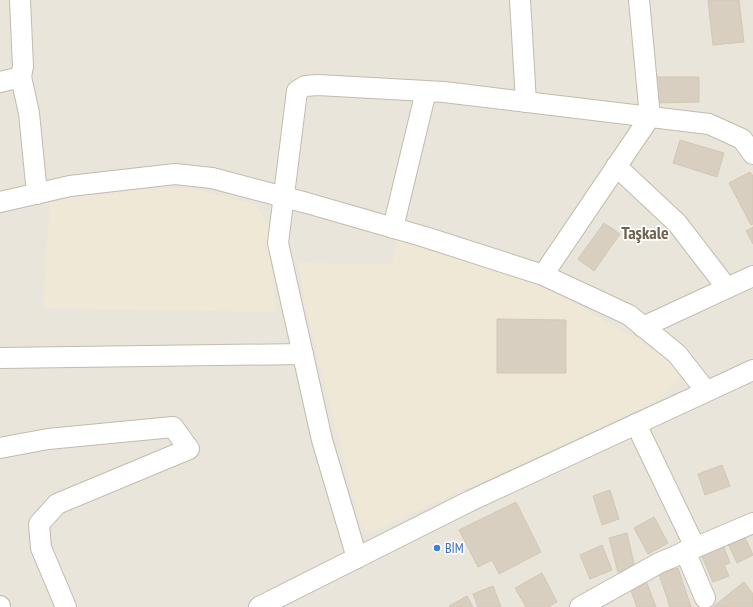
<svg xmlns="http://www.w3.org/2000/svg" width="753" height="607" font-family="'PT Sans Narrow',sans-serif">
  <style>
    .residential { fill: #eae5da }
    .education { fill: #efe8d6 }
    .building { fill: #d8cfc1; stroke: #d3c7b4 }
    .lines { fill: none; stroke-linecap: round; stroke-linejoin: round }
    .minor-casing { stroke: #c2bbae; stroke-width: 22 }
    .minor { stroke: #fff; stroke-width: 20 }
    .shop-dot { fill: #3f7fe0; stroke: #fff; stroke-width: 1.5 }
    .labels { text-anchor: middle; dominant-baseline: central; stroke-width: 3.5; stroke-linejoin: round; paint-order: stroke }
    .shop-label { font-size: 14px; fill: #366cbe; stroke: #fff; text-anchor: start }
    .district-label { font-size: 18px; font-weight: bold; fill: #6e6250; stroke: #fff }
  </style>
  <rect width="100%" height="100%" fill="#f6f3ec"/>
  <rect class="residential" x="0" y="0" width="753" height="607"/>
  <g class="education">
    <path d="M188,188L255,204L269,226L276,312L43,308L50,200L131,189Z"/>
    <path d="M396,239L502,269L563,297L668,358L683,373L658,400L370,533L361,526L307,314L298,263L392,264Z"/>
  </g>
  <g class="building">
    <path d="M708,0H739L744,42L713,45Z"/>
    <path d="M654,77H699V102L654,103Z"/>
    <path d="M680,140L724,153L717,177L673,163Z"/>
    <path d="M750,172L753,176V224L751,225L729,183Z"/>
    <path d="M604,223L620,234L594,271L578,259Z"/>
    <path d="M753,227V244L746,231Z"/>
    <path d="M497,319L566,320V373H497Z"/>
    <path d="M722,465L730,486L705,495L698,474Z"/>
    <path d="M610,490L619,519L602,525L593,496Z"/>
    <path d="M516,502L541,552L499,574L492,560L478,567L459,530Z"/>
    <path d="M654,517L668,543L648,554L634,528Z"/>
    <path d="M627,533L635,568L618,572L609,538Z"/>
    <path d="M744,535L753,555L737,563L727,542Z"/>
    <path d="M602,545L612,570L590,579L580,555Z"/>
    <path d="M723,545L730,563L724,565L729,576L713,582L701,554Z"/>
    <path d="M678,568L691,607H670L659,574Z"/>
    <path d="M542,573L557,602L548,607H526L515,588Z"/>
    <path d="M646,581L656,607H637L630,588Z"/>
    <path d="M744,582L753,594V607H715L714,606Z"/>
    <path d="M493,586L501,607H478L473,594Z"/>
    <path d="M467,596L473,607H450L449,606Z"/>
  </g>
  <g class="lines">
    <defs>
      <g id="minor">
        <path d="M20,0L23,66L21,77L29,113L37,194"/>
        <path d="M520,0L526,102"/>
        <path d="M0,82L21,77"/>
        <path d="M616,166L677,223L727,288"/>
        <path d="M0,202L70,186L175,174L212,178L307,203L425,237L543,275L629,315L677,354L706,391"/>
        <path d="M393,228L426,91"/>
        <path d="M543,275L650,117L639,0"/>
        <path d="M643,327L753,276"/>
        <path d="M0,358L303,354"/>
        <path d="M636,424L695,547"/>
        <path d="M0,448L48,439L173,427L189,449L57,504L39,524L41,548L66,607"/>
        <path d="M685,551L705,598"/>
        <path d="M357,558L322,440L278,243L297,91L305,86L318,85L444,92L709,124L742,139L753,154"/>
        <path d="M0,606V607"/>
        <path d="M259,607L470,501L753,370"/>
        <path d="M580,607L659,563L753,523"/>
      </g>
    </defs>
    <use href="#minor" class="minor-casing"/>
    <use href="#minor" class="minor"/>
  </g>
  <circle class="shop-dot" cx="437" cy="548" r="4"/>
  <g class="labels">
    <g class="shop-label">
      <text x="445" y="548">BİM</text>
    </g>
    <g class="district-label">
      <text x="645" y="232">Taşkale</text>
    </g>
  </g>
</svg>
